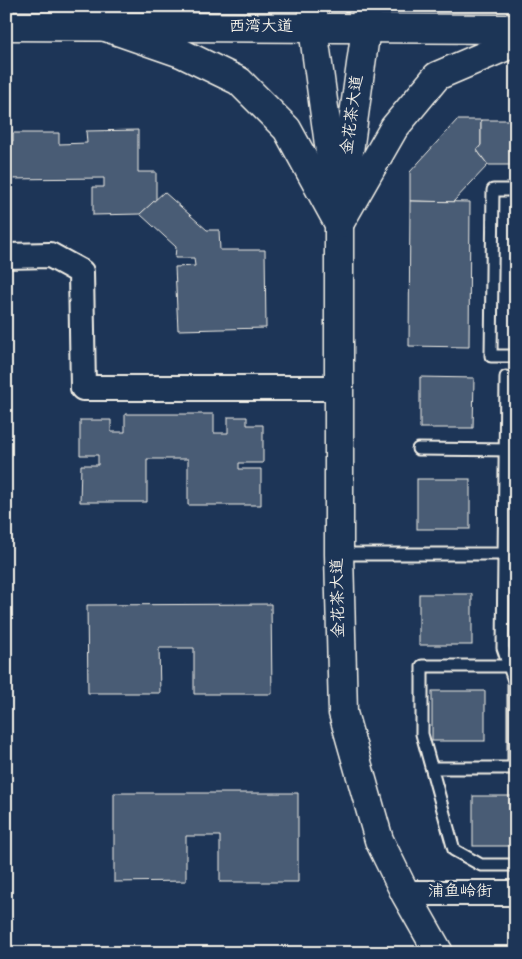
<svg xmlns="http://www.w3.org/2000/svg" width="522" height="959" font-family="'Gochi Hand','LXGW WenKai TC',sans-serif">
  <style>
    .building { fill: #485b74; stroke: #f4f1e8 }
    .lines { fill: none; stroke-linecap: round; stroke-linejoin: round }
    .lane-casing { stroke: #f4f1e8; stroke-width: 15 }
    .street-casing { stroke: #f4f1e8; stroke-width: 28 }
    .secondary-casing { stroke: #f4f1e8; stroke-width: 31 }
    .primary-casing { stroke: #f4f1e8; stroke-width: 31 }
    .lane { stroke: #1d3557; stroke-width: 11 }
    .street { stroke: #1d3557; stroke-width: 24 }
    .secondary { stroke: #1d3557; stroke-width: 28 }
    .primary { stroke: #1d3557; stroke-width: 28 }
    .labels { text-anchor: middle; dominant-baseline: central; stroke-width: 4.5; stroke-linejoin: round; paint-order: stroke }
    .street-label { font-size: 16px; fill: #f4f1e8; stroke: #1d3557 }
  </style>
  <rect width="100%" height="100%" fill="#1d3557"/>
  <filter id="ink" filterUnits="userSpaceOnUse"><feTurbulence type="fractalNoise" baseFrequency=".02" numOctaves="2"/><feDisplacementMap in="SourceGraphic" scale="10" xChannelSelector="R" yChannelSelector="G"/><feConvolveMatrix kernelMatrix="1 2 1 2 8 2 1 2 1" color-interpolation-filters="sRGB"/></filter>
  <g filter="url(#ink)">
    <g class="building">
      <path d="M457,120H481V145L477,150L488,165L453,202L410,201V172Z"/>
      <path d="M481,120H516V165H488L477,150L481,145Z"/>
      <path d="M138,130V172H156V200L140,214L93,215V187H104V178L6,179V141H13V133H59V144L87,143L86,131Z"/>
      <path d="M164,192L207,230H219L220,250H265L266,328L178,330L175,267L195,266L194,258H175L176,247L140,214Z"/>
      <path d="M410,201L470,202L469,347L409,346Z"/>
      <rect x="512" y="240" width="4" height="23"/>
      <path d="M420,377L474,378L473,428H420Z"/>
      <path d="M125,414H214V433H228V417H247V425H263V463H239V469H261V505H188V459H147V502H80L81,465H98V455H80V420H111V432H125Z"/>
      <rect x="417" y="479" width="53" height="50"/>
      <rect x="419" y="594" width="53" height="51"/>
      <path d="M271,604L272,694H194V648H159L160,693H88L87,605Z"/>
      <rect x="432" y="691" width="53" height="50"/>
      <path d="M114,793H298V882H220V836H186V881L114,882Z"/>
      <rect x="473" y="796" width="43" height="50"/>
    </g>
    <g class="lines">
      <defs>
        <g id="lane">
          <path d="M516,190H493L491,356H516"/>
          <path d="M506,377L503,648L514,681V768"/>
          <path d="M418,449L516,450"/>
          <path d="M339,554H504"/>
          <path d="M516,666H422V734L454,850L481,865H516"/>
          <path d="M433,768H516"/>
        </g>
        <g id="street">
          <path d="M6,256L50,255L81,272L83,388H340"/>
          <path d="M405,893H516"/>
        </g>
        <g id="secondary">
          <path d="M6,26L516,29"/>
          <path d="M106,27L181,53L239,81L287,129L339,224V554L343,713L379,840L405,893L439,953"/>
          <path d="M339,224L394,128L437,76L507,46L516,45"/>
        </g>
        <g id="primary">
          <path d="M313,6V28L335,188"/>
          <path d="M339,224L366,28L367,6"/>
        </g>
      </defs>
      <use href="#lane" class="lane-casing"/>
      <use href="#street" class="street-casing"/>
      <use href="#secondary" class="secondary-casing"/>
      <use href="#primary" class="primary-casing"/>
      <use href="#lane" class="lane"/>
      <use href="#street" class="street"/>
      <use href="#secondary" class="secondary"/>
      <use href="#primary" class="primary"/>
    </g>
  </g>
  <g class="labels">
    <g class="street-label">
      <text x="261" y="28">西湾大道</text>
      <text transform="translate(354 115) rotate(-82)">金花茶大道</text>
      <text transform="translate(340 598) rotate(-91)">金花茶大道</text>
      <text x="460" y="893">浦鱼岭街</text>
    </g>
  </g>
  <rect width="522" height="959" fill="none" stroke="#1d3557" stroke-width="25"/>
  <rect x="12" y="12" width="497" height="934" fill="none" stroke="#f4f1e8" stroke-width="2" filter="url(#ink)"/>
</svg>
